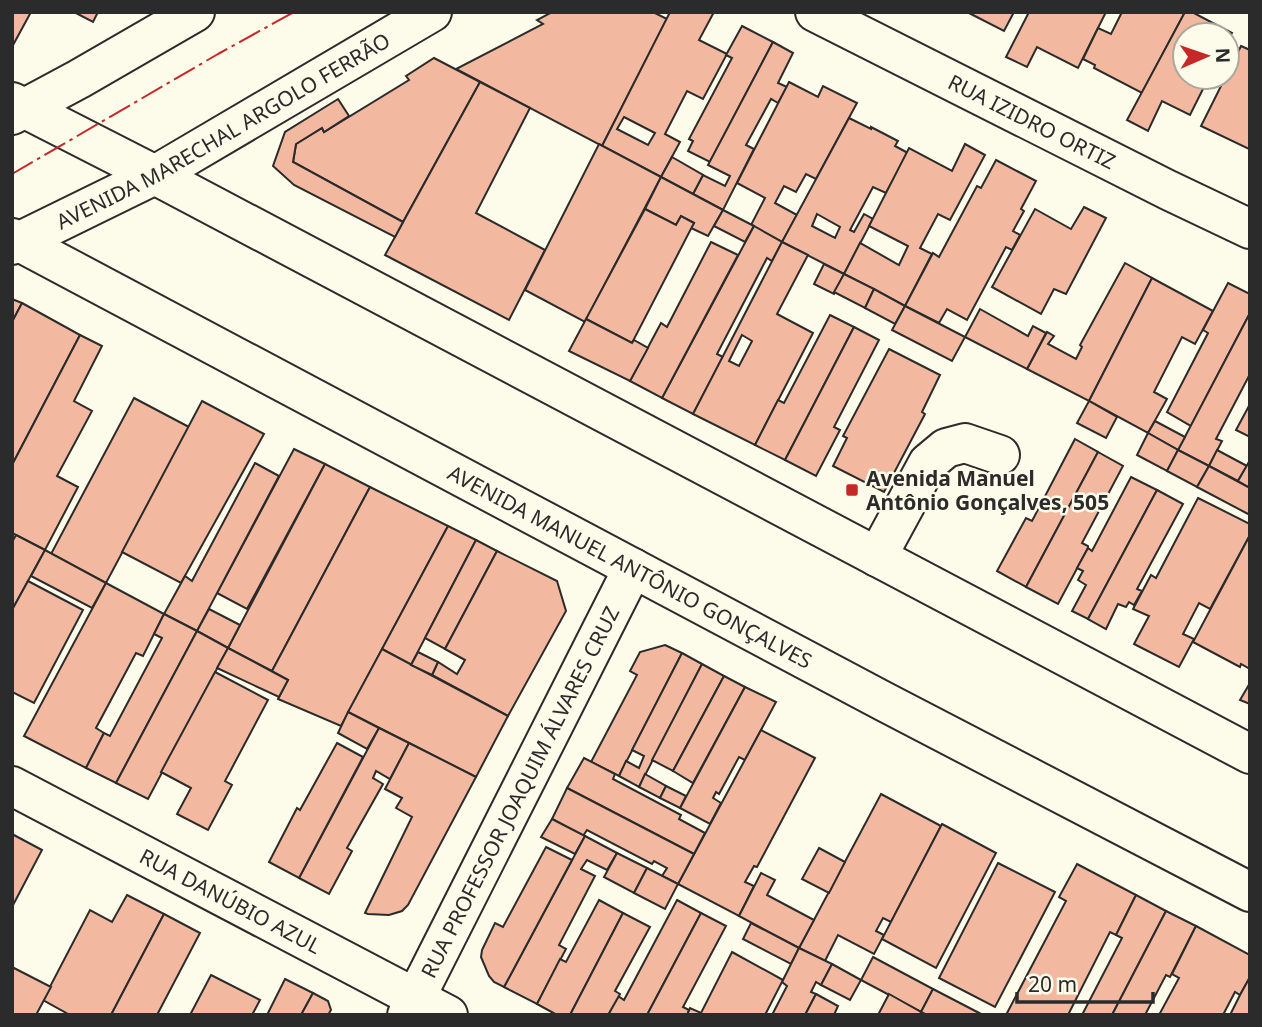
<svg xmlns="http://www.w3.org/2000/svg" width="1262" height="1027" font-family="'Noto Sans',sans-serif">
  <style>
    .building { fill: #f2b8a0; stroke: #2b2b2b; stroke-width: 2; fill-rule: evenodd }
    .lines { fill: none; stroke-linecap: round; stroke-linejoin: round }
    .minor-casing { stroke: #2b2b2b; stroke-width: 42 }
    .major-casing { stroke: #2b2b2b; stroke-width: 42 }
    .minor { stroke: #fdfbea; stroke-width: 38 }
    .major { stroke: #fdfbea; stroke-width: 38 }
    .power { stroke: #c62828; stroke-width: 2; stroke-dasharray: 24 5 3.5 5; stroke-linecap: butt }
    .poi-dot { fill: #c62828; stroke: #fdfbea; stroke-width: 2.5 }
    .labels { text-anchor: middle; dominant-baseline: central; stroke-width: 5; stroke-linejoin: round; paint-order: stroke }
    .street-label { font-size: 21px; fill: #2b2b2b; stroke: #fdfbea }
    .poi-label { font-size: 21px; font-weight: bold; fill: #2b2b2b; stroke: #fdfbea; text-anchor: start }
  </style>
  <rect width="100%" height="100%" fill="#fdfbea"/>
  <g class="building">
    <path d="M12,12H31L12,47Z"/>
    <path d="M74,12H98L93,22Z"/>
    <path d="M552,12H653L667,19L602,146L456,69L543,24L537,20Z"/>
    <path d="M670,12H714L699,40L727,54L703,99L687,91L665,134L680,142L661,177L602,146ZM624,117L655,133L648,145L617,129Z"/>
    <path d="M967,12H1014L1004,31Z"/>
    <path d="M1029,12H1106L1078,68L1037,47L1027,67L1006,57Z"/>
    <path d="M1122,12H1185L1142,93L1094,68L1095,65L1083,59L1098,28L1111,34Z"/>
    <path d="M1185,12H1192L1232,33L1227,42V35H1185V77H1209L1190,115L1162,101L1148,131L1127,120Z"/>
    <path d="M742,26L773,42L710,162L688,151L693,141L689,139L732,58L726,55Z"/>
    <path d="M773,42L793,53L778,83L787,87L778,103L771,99L746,145L754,149L723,210L693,194L703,175L725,186L730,176L708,165Z"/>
    <path d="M1241,46L1250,50L1249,149L1201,126Z"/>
    <path d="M434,58L480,82L403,222L293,162L296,144L322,128L324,132L409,80L406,76Z"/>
    <path d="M480,82L530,108L476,213L545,250L509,320L385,255Z"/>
    <path d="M789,82L818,97L823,86L857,103L816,179L806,174L796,192L784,186L775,203L797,215L782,242L751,225L765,198L737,183Z"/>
    <path d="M338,99L349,116L324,132L322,128L296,144L293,162L403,222L395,237L294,185L273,166L285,132Z"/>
    <path d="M849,118L871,129V127L898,141L895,146L908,153L886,193L873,187L850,230L854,232L864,214L873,219L844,274L782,242ZM817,214L840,227L835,238L812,226Z"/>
    <path d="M599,144L661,177L585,322L525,290Z"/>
    <path d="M965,144L985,155L950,220L938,214L920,248L932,254L905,306L844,274L860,243L899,265L908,246L869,226L909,148L952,171Z"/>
    <path d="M672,157L703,175L693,194L661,177Z"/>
    <path d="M996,160L1036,181L1021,209L1024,211L1013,231L1020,235L1012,250L1006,247L967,320L947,309L939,323L905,306L933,253L939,257L977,186L981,188Z"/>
    <path d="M661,177L723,210L708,236L691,228L694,223L681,216L676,225L645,209Z"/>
    <path d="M1084,207L1106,218L1066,294L1054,289L1041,314L992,287L1035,209L1071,229Z"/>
    <path d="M645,209L676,225L681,216L694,223L632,343L586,319Z"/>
    <path d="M723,210L754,226L745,242L714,226Z"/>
    <path d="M754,226L782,242L772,261L767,258L717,354L723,357L693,414L662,398Z"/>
    <path d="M711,242L738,255L662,398L630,381L661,323L667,327Z"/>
    <path d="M782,242L808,255L777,314L813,333L755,445L693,414ZM742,335L752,341L739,366L729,361Z"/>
    <path d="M1125,263L1152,278L1089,401L1027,369L1047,332L1054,336L1048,344L1076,359L1082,347L1080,345Z"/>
    <path d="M824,264L844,274L834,294L814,284Z"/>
    <path d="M844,274L874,289L865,308L834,292Z"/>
    <path d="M1152,278L1213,311L1195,344L1182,337L1154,392L1167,399L1148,433L1089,401Z"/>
    <path d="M1228,283L1250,294V313L1191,426L1167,412L1208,333L1203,330Z"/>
    <path d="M874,289L905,306L895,324L865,308Z"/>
    <path d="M12,299L22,303L12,322Z"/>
    <path d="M22,303L80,335L12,465V322Z"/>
    <path d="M905,306L965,337L952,361L892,330Z"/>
    <path d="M980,309L1028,336L1033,326L1046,333L1027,369L965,337Z"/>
    <path d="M1250,313V374L1216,439L1222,441L1209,466L1178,450Z"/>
    <path d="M830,315L854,327L785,460L755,445L778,400L784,403Z"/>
    <path d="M586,319L632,343L634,340L648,348L630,381L569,351Z"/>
    <path d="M854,327L879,340L834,427L840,430L816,476L785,460Z"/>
    <path d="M80,335L102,346L74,401L92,411L57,476L78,487L45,550L12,533V465Z"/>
    <path d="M889,349L940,375L922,412L925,414L884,492L833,466L847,438L843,436Z"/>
    <path d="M134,398L189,427L106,583L51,554Z"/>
    <path d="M202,401L264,434L181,583L122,552Z"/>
    <path d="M1089,401L1117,417L1106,438L1077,423Z"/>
    <path d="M1250,404V437L1236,430Z"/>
    <path d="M1155,421L1185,437L1178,450L1148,433Z"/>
    <path d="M1148,433L1178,450L1167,471L1137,455Z"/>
    <path d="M1075,439L1098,452L1026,587L997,571L1026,518L1032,521Z"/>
    <path d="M294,449L325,464L247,609L217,593Z"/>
    <path d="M1178,450L1209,466L1197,487L1167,471Z"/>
    <path d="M1217,450L1247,466L1238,481L1209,466Z"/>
    <path d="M1098,452L1123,466L1082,543L1088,546V548L1058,604L1026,587Z"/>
    <path d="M1250,460V488L1238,481Z"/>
    <path d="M255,463L279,476L197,631L164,614L185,576L192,581Z"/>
    <path d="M325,464L370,487L272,671L228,648Z"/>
    <path d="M1209,466L1250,488V515L1197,487Z"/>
    <path d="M1131,477L1157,490L1088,619L1072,611L1086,585L1078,580L1083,571L1077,568L1088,548L1092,551Z"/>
    <path d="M370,487L448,526L341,726L278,699L288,680L272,671Z"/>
    <path d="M1157,490L1183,504L1137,589L1142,591L1134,605L1129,602L1126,607L1118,604L1106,629L1088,619Z"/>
    <path d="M1198,498L1250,524V535L1210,609L1199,603L1183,634L1194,639L1179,667L1134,644L1149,616L1133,609L1151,575L1156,578Z"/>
    <path d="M448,526L476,540L411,665L382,649Z"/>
    <path d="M16,535L45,550L12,610V542Z"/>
    <path d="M1250,535V669L1241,664L1240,667L1193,642Z"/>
    <path d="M476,540L497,551L445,649L425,638Z"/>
    <path d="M45,550L106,583L92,608L31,576Z"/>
    <path d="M497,551L557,581L566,611L508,716L432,675L438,662L457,674L465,660L445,649Z"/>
    <path d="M28,581L83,610L34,703L12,692V610Z"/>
    <path d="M106,583L164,614L143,656L136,653L96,728L104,733L86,768L24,736Z"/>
    <path d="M209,609L240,625L228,648L197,631Z"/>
    <path d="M164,614L197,631L116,783L86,768L104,733L110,736L162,638L154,634Z"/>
    <path d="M197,631L228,648L148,799L116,783Z"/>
    <path d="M665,645L682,653L619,776L591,762L637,675L630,671L640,652Z"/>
    <path d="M228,648L288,680L279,697L217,668Z"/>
    <path d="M382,649L508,716L476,777L348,712Z"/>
    <path d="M418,652L438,662L432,675L411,665Z"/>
    <path d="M682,653L702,664L639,787L619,776L626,761L639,768L644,756L632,750Z"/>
    <path d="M702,664L724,676L673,771L652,760Z"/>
    <path d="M215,672L268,700L225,781L232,785L208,830L177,814L191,788L161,772Z"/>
    <path d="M724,676L745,687L693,783L673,771Z"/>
    <path d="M1250,683V704L1240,700Z"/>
    <path d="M745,687L776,702L745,760L739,757L719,794L716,792L713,798L721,803L710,824L680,808Z"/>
    <path d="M348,712L379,728L367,749L338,733Z"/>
    <path d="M379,728L409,743L390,779L376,771L373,778L383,784L347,848L352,851L329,894L299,878Z"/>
    <path d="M761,730L815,758L757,867L754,866L745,882L754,886L739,916L678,884Z"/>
    <path d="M337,743L363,757L299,878L269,862L297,808L300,810Z"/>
    <path d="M409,743L476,777L408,905L402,911L389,915L368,914L365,913L412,817L396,808L402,798L385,789Z"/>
    <path d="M584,758L615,774L613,779L681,815L679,819L705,833L694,854L567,788Z"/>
    <path d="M645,774L666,786L660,798L639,787Z"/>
    <path d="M666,786L686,796L680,808L660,798Z"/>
    <path d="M567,788L694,854L678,884L662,876L667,868L654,861L652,864L587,830L583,836L552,819Z"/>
    <path d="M881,794L941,826L891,922L883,918L876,931L884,935L874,954L838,935L825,961L799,948Z"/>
    <path d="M552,819L585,836L575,854L541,837Z"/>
    <path d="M942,824L996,853L936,968L882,939Z"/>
    <path d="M12,834L42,850L12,907Z"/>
    <path d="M585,836L617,853L607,870L587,860L581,869L595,876L559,945L566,949L537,1004L504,987Z"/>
    <path d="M546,847L572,860L504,987L494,982L489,976L481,957L482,950L495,923L503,927Z"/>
    <path d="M819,848L845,862L829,893L802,879Z"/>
    <path d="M617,853L647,868L634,893L604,877Z"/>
    <path d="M998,863L1055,892L995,1007L939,978Z"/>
    <path d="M1077,864L1136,895L1116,935L1110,932L1068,1015H1006L1066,901L1059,897Z"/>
    <path d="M647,868L678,884L665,909L634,893Z"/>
    <path d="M761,873L775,880L767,895L814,920L799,948L739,916Z"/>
    <path d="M127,895L164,914L111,1015H70L43,1000L90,910L112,922Z"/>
    <path d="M1136,895L1166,911L1112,1015H1082L1122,938L1116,935Z"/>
    <path d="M599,900L623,913L570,1015H557L537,1004L560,959L566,962Z"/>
    <path d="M677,900L701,913L647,1015H608L618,996L624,1000Z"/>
    <path d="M1166,911L1196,926L1170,977L1166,975L1145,1015H1112Z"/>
    <path d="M623,913L650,927L615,991L620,994L608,1015H570Z"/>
    <path d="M701,913L726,926L683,1007L689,1010L687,1015H647Z"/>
    <path d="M164,914L200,933L157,1015H111Z"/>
    <path d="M751,923L799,948L791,964L743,939Z"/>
    <path d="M1196,926L1250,955V977L1240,995L1235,992L1223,1015H1159L1179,978L1172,974Z"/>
    <path d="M799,948L832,964L821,985L816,982L811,992L816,994L805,1015H772L787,986L782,982Z"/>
    <path d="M732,952L783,980L765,1015H687L690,1008L701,1013Z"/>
    <path d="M873,957L933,989L921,1012L861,980Z"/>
    <path d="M832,964L861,980L850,1000L821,985Z"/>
    <path d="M12,967L51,987L36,1015H12Z"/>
    <path d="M211,975L260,1000L252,1015H190Z"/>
    <path d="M1250,977V1015H1230L1240,995Z"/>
    <path d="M285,979L313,993L301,1015H267Z"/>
    <path d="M933,989L983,1015H927L921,1012Z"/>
    <path d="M313,993L328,1001L331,1010L328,1015H301Z"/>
    <path d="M816,994L838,1006L834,1015H805Z"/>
    <path d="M889,994L921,1012L920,1015H878Z"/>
  </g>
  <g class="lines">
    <defs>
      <g id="minor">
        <path id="s1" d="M815,12L1168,190L1250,229"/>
        <path d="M12,115L79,79L195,12"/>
        <path id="s2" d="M12,245L155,175L432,12"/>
        <path d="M877,557L928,463L946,448L965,443L1000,455"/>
        <path id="s3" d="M12,786L448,1015"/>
        <path id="s4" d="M407,1015L633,568"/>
      </g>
      <g id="major">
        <path d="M12,102L155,175L1250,754"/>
        <path id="s5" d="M12,238L883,701L1250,892"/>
      </g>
    </defs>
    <use href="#minor" class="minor-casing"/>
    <use href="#major" class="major-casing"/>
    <use href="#minor" class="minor"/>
    <use href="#major" class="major"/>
    <path class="power" d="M12,174L218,54L294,12"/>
  </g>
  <rect class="poi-dot" x="845" y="483" width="14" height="14" rx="3.5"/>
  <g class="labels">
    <g class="street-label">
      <text stroke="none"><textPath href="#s1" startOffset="243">RUA IZIDRO ORTIZ</textPath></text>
      <text stroke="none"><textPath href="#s2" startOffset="240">AVENIDA MARECHAL ARGOLO FERRÃO</textPath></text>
      <text stroke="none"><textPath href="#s5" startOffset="700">AVENIDA MANUEL ANTÔNIO GONÇALVES</textPath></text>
      <text stroke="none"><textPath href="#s4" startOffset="250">RUA PROFESSOR JOAQUIM ÁLVARES CRUZ</textPath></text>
      <text stroke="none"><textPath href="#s3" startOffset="247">RUA DANÚBIO AZUL</textPath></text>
    </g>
    <g class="poi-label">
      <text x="866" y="478">Avenida Manuel<tspan x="866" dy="24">Antônio Gonçalves, 505</tspan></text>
    </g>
  </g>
  <rect width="1262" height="1027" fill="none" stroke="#2b2b2b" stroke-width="28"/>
  <g transform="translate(1206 56) rotate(88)"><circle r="33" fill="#fdfbea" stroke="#a9a89e" stroke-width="2"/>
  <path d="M0-5L12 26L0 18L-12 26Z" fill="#c62828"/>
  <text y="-10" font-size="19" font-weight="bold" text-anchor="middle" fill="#2b2b2b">N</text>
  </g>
  <path d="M1017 992v10h136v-10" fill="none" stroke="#2b2b2b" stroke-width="3.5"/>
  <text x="1028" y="992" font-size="21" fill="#2b2b2b" stroke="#fdfbea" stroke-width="5" paint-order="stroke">20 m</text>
</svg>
